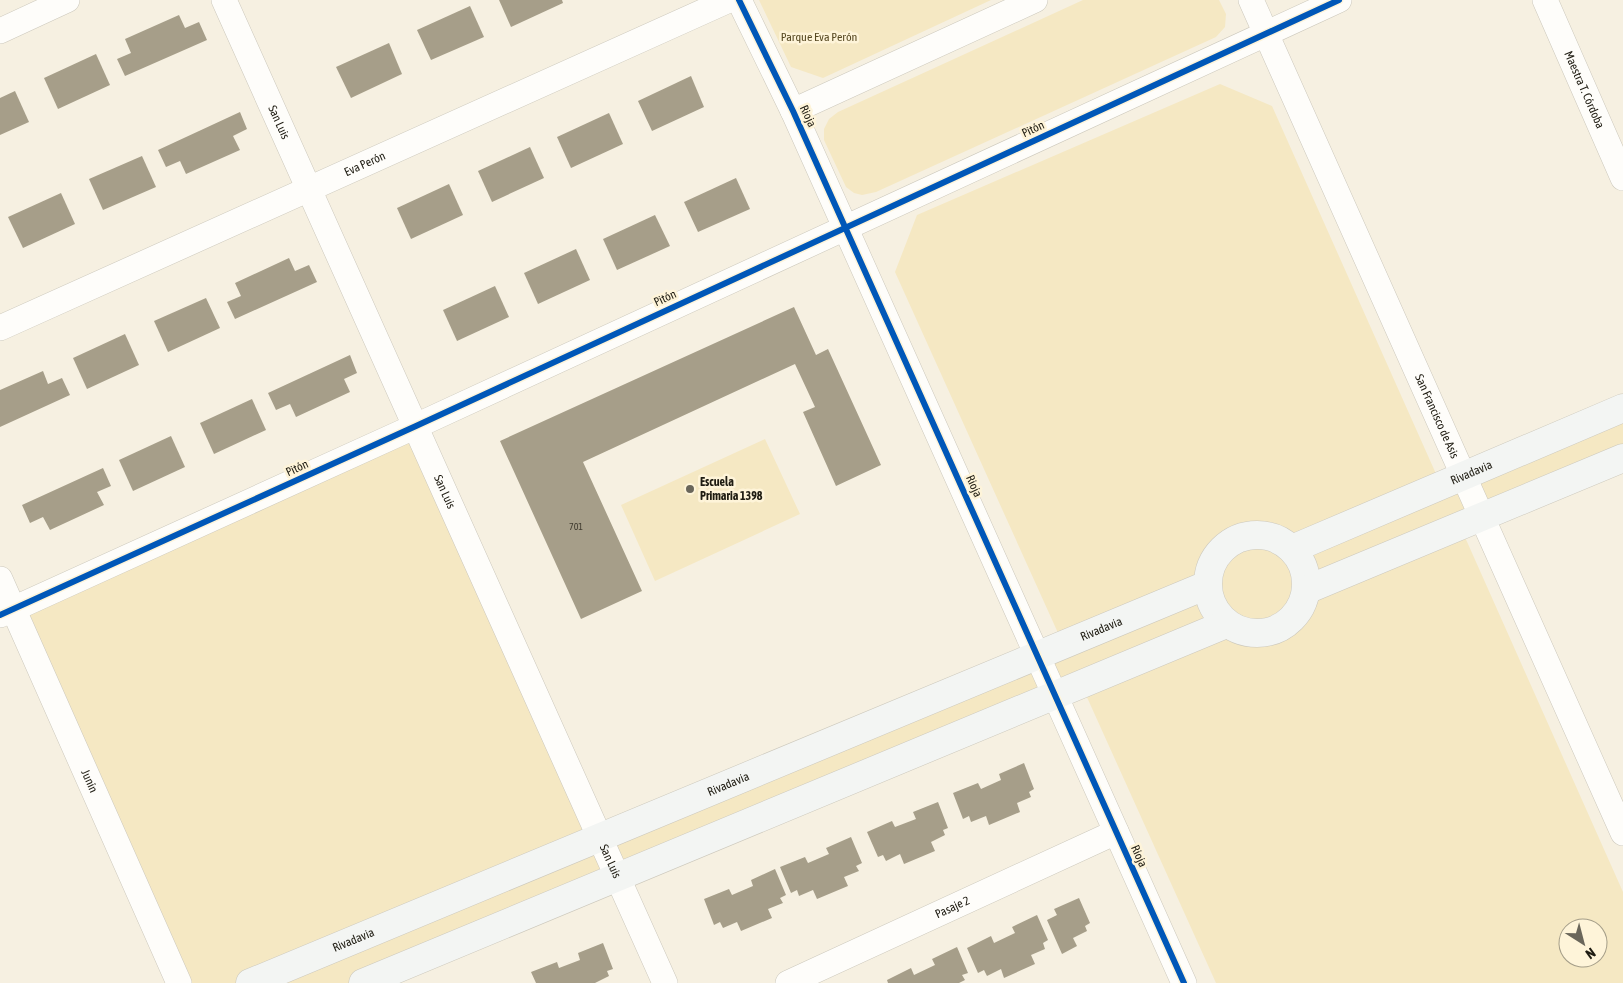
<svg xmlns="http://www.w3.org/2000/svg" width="1623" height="983" font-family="'Asap Condensed',sans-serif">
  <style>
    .green { fill: #f5e8c3; fill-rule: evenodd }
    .building { fill: #a69e89 }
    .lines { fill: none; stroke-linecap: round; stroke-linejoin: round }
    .street-casing { stroke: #ccc8bc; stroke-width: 26 }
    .secondary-casing { stroke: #ccc8bc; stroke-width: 29 }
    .street { stroke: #fefdfa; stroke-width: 25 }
    .secondary { stroke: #f3f5f3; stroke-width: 28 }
    .cycleway-casing { stroke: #fef4d9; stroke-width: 9 }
    .cycleway { stroke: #0057b8; stroke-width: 6 }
    .poi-dot { fill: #6a665a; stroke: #fef4d9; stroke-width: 2 }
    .labels { text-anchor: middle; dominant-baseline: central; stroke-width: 5; stroke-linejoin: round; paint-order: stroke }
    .number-label { font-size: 10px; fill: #413c30 }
    .park-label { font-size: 12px; fill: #564821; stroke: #fef4d9 }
    .street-label { font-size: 12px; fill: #1f1c12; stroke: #fef4d9 }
    .poi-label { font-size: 12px; font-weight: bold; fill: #1f1c12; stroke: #fef4d9; text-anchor: start }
  </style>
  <rect width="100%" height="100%" fill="#f6f0e1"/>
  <g class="green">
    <path d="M759,0H991L823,78L791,67Z"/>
    <path d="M1083,0H1219L1226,14L1225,27L1216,37L876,192L862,195L854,193L846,187L824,140V129L829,119L838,112Z"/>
    <path d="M1220,84L1272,106L1441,485L1623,408V458L1460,526L1623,892V983H1216L1081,684L363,983H179L13,609L416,426L600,837L1063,644L895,272L917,215ZM1568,928H1598V958H1568Z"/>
    <path d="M765,439L800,514L655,581L621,505Z"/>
  </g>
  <g class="building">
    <path d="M499,0H562L563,3L511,27Z"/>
    <path d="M470,6L484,37L431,60L417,30Z"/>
    <path d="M179,15L185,28L199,22L207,40L125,76L117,59L131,53L125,39Z"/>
    <path d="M389,43L402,74L351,98L336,67Z"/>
    <path d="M96,54L110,85L58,109L44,78Z"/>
    <path d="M691,76L704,107L652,131L638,101Z"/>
    <path d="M15,91L29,122L0,135V98Z"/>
    <path d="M240,112L247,129L233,136L240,150L186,174L180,161L166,167L158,150Z"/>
    <path d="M609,113L623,144L571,168L557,137Z"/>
    <path d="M530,147L544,178L492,202L478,171Z"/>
    <path d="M142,156L156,187L103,210L89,179Z"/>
    <path d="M736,178L750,209L698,232L684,202Z"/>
    <path d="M449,184L463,215L411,239L397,208Z"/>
    <path d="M61,193L75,224L23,248L8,217Z"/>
    <path d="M655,215L670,246L617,270L603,239Z"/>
    <path d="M576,249L590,280L538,304L524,273Z"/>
    <path d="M289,258L295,271L309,265L317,282L235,319L227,302L241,296L235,283Z"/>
    <path d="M495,286L509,317L457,341L443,310Z"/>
    <path d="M206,298L220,328L168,352L154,321Z"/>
    <path d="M794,307L816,355L828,349L881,465L836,486L803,412L815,407L795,364L583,462L642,591L581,619L500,441Z"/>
    <path d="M125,334L139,365L87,389L73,358Z"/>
    <path d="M350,355L357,373L344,379L350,392L296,417L290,404L276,410L268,393Z"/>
    <path d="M43,371L48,384L62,378L70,395L0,427V390Z"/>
    <path d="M252,399L266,430L214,454L200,423Z"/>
    <path d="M171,436L185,467L133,491L119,460Z"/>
    <path d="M103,468L111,486L97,492L104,505L50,530L43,517L30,523L22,505Z"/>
    <path d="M1024,763L1034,789L1029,792L1031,797L1017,803L1020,812L989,825L986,816L971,822L969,816L963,819L953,793L978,783L981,789L1001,780L999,774Z"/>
    <path d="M938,802L948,828L943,830L945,835L931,842L935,851L904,864L900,854L886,861L883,855L878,857L867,832L892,821L895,827L916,819L913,812Z"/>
    <path d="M851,837L862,863L856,866L859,871L844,877L848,886L817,899L813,890L799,896L797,890L791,893L780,867L805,857L808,863L829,854L826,848Z"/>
    <path d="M775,869L786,895L780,898L783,903L768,909L772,918L741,931L737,922L723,928L720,922L714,925L704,899L729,889L732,895L753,886L751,880Z"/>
    <path d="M1079,898L1090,923L1085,926L1087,931L1073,938L1077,946L1062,954L1047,920L1057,915L1054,909Z"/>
    <path d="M1037,915L1048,940L1043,943L1045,949L1031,955L1035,964L1004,978L1001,969L987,976L984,970L978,973L967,948L991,936L994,943L1015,933L1012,927Z"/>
    <path d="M603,943L613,969L607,971L609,976L595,983H536L531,972L557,962L559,968L580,960L578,953Z"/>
    <path d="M957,947L968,973L962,975L965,980L959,983H888L887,980L911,968L914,975L935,965L932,959Z"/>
  </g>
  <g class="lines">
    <defs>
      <g id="street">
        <path id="s1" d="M224,0L665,983"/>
        <path d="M739,0L793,111L1184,983"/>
        <path id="s2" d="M1251,0L1623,833"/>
        <path id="s3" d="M1545,0L1623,178"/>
        <path d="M0,31L67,0"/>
        <path d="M793,111L1035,0"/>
        <path id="s4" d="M0,328L729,0"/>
        <path id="s5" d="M0,579L179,983"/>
        <path d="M0,615L416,426L1339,0"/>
        <path id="s6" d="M788,983L1116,832"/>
      </g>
      <g id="secondary">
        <circle cx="1257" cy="584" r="49"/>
        <path id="s7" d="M1292,549L1623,408"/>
        <path d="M1306,590L1623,458"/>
        <path id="s8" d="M250,983L1207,585"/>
        <path d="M363,983L1226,624"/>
      </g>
    </defs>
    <use href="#street" class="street-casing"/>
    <use href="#secondary" class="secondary-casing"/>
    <use href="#street" class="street"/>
    <use href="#secondary" class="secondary"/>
    <defs>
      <g id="cycleway">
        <path d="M739,0L793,111L1184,983"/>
        <path d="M0,615L416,426L1339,0"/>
      </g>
    </defs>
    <use href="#cycleway" class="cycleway-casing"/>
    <use href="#cycleway" class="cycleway"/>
  </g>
  <circle class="poi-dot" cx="690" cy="489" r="5"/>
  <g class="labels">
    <g class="number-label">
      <text x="576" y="526">701</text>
    </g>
    <g class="park-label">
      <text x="819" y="37">Parque Eva Perón</text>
    </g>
    <g class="street-label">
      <text stroke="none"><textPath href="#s3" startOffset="98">Maestra T. Córdoba</textPath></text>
      <text transform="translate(808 116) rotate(65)">Rioja</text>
      <text stroke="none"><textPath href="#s1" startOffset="134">San Luis</textPath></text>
      <text transform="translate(1033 129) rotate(-25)">Pitón</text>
      <text stroke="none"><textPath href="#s4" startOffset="400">Eva Perón</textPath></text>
      <text transform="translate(665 298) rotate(-25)">Pitón</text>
      <text stroke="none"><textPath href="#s2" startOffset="456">San Francisco de Asis</textPath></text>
      <text transform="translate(297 468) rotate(-25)">Pitón</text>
      <text stroke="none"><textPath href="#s7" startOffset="195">Rivadavia</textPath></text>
      <text transform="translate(974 486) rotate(66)">Rioja</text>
      <text stroke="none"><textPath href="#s1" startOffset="539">San Luis</textPath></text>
      <text stroke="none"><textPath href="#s8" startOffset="922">Rivadavia</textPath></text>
      <text stroke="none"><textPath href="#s5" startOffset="221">Junín</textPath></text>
      <text stroke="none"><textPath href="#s8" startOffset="518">Rivadavia</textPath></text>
      <text transform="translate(1139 856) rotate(66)">Rioja</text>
      <text stroke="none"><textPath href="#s1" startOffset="944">San Luis</textPath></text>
      <text stroke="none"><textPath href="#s6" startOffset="181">Pasaje 2</textPath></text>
      <text stroke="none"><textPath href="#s8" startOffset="112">Rivadavia</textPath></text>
    </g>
    <g class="poi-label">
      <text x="700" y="482">Escuela<tspan x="700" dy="14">Primaria 1398</tspan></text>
    </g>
  </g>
  <g transform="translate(1583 943) rotate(144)"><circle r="24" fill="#fef4d9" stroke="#a59e89"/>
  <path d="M0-4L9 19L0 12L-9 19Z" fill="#6a665a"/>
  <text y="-8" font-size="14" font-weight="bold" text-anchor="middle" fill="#1f1c12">N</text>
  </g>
</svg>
